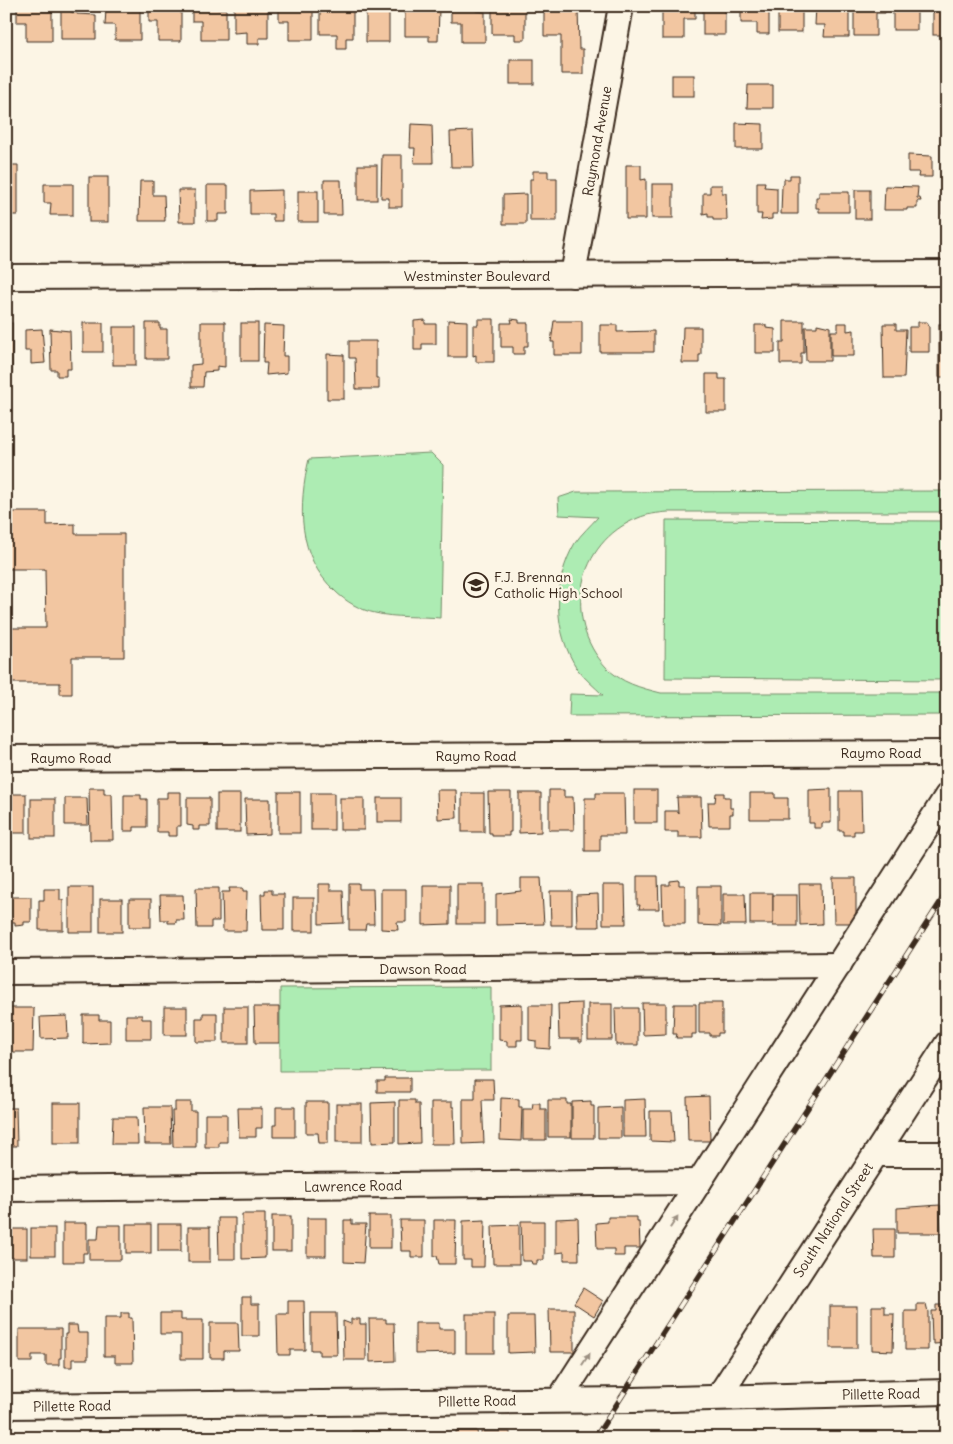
<svg xmlns="http://www.w3.org/2000/svg" width="953" height="1444" font-family="Delius,sans-serif">
  <style>
    .green { fill: #adecb3; stroke: #748b68 }
    .building { fill: #f2c6a1; stroke: #3b2a1e }
    .lines { fill: none; stroke-linecap: round; stroke-linejoin: round }
    .minor-casing { stroke: #3b2a1e; stroke-width: 28 }
    .minor { stroke: #fcf5e5; stroke-width: 24 }
    .rail-casing { stroke: #3b2a1e; stroke-width: 5.5 }
    .rail { stroke: #fcf5e5; stroke-width: 4; stroke-dasharray: 11; stroke-linecap: butt }
    .oneway { fill: #9c9082 }
    .labels { text-anchor: middle; dominant-baseline: central; stroke-width: 5; stroke-linejoin: round; paint-order: stroke }
    .street-label { font-size: 14px; fill: #3b2a1e; stroke: #fcf5e5 }
    .poi-label { font-size: 14px; fill: #3b2a1e; stroke: #fcf5e5; text-anchor: start }
  </style>
  <rect width="100%" height="100%" fill="#fcf5e5"/>
  <filter id="ink" filterUnits="userSpaceOnUse"><feTurbulence type="fractalNoise" baseFrequency=".02" numOctaves="2"/><feDisplacementMap in="SourceGraphic" scale="10" xChannelSelector="R" yChannelSelector="G"/><feConvolveMatrix kernelMatrix="1 2 1 2 8 2 1 2 1" color-interpolation-filters="sRGB"/></filter>
  <g filter="url(#ink)">
    <g class="green">
      <path d="M431,453L443,465L440,618C419,616 395,618 375,613C360,610 345,601 335,591C297,556 298,506 309,459Z"/>
      <path d="M947,491V512H668C658,513 647,514 638,518C577,542 562,620 606,667C621,683 641,688 661,693H947V715L569,716L570,694L603,695C595,687 585,679 578,670C553,632 552,582 575,543C581,534 591,525 598,517L559,515L558,498L576,492Z"/>
      <path d="M666,520L947,521L945,680L665,678Z"/>
      <path d="M491,987V1070L280,1071V988Z"/>
    </g>
    <g class="building">
      <path d="M17,6H42V11H52V41H26V22H17Z"/>
      <path d="M61,6H71V12L77,13V14L96,15V39H61Z"/>
      <path d="M117,6H132V10H140V40H115V25H105L106,10H118Z"/>
      <path d="M149,6H172V10H181V41H158V22H149Z"/>
      <path d="M192,6H217V9H226V40H201V21H192Z"/>
      <path d="M234,6H268V38H259V44H247V32L234,33Z"/>
      <path d="M279,6H305V9H313V40H289V21H279Z"/>
      <path d="M374,6H389V42H366V13H374Z"/>
      <path d="M451,6H476V11L485,12V42H461V22H451Z"/>
      <path d="M669,6H695V19H684V39H662V7Z"/>
      <path d="M741,6H769V34H757V23H741Z"/>
      <rect x="778" y="6" width="24" height="26"/>
      <path d="M816,6L849,7V37H824L825,25H815Z"/>
      <path d="M854,6H885V13H876V36H854Z"/>
      <rect x="893" y="6" width="24" height="24"/>
      <rect x="933" y="6" width="14" height="29"/>
      <path d="M320,7H353V38H346V49H337V34H320Z"/>
      <path d="M492,8H525V40H515V34H492Z"/>
      <path d="M544,8H578L579,49H583V74H561V36H544Z"/>
      <rect x="703" y="8" width="22" height="27"/>
      <path d="M405,9H439L438,41H429V36H405Z"/>
      <rect x="510" y="60" width="24" height="24"/>
      <rect x="672" y="75" width="22" height="21"/>
      <path d="M748,85H773V108H747Z"/>
      <path d="M736,123L763,124V149H736Z"/>
      <path d="M411,124L432,125L433,163H414L415,148H410Z"/>
      <path d="M473,131L474,167H451L450,132Z"/>
      <path d="M382,155H402V207H389V198H381Z"/>
      <path d="M908,155L932,156V177H918L919,172H908Z"/>
      <path d="M6,165H18V215H10V219H6Z"/>
      <rect x="358" y="165" width="19" height="35"/>
      <path d="M626,165H641V180L646,179V219H626Z"/>
      <path d="M533,171H548V178H557V221H530V179H533Z"/>
      <path d="M790,175H798V214H781L782,185L784,184V179H790Z"/>
      <rect x="89" y="177" width="19" height="45"/>
      <path d="M324,180H341L342,215H324Z"/>
      <path d="M140,181H153V195H164L165,221H139Z"/>
      <path d="M757,182H765L764,187L777,188V214H772V219L761,220L762,214H757Z"/>
      <path d="M44,184H73V215H50L51,203H44Z"/>
      <rect x="652" y="184" width="21" height="34"/>
      <path d="M207,185H228V214H218V221H207Z"/>
      <path d="M710,185H722V193H726L727,220H713V217H708V213L703,214V193H710Z"/>
      <path d="M885,186L918,187L917,198H920L921,201H917V208H907V210H884Z"/>
      <rect x="942" y="188" width="5" height="26"/>
      <path d="M178,190H195V222H179Z"/>
      <path d="M282,190V221H273V214H250V191Z"/>
      <rect x="855" y="190" width="15" height="29"/>
      <rect x="298" y="191" width="20" height="31"/>
      <path d="M819,192H849V212H819V208H816V197H819Z"/>
      <path d="M526,194V224H503V195Z"/>
      <path d="M478,319H494V362H476V355L473,356V325H478Z"/>
      <path d="M511,319L519,320V323H528V346H524V354H513V347H501V323H512Z"/>
      <path d="M425,320V324H436V344H422V350H414V321Z"/>
      <path d="M448,320L467,321V357H448Z"/>
      <path d="M554,321H582V355H554V342H551Z"/>
      <path d="M784,321H804V353H801V364H780V342H784Z"/>
      <path d="M201,322H225V367L217,366V371L204,372L203,387H191V365L201,364Z"/>
      <path d="M918,322H927L929,327V352H909V327H918Z"/>
      <rect x="6" y="323" width="6" height="50"/>
      <rect x="83" y="323" width="20" height="29"/>
      <path d="M146,323H160V329H167V359H146Z"/>
      <rect x="241" y="323" width="17" height="38"/>
      <path d="M838,323H847V331L854,330V356H831V331H838Z"/>
      <path d="M817,324L830,327V361H806L805,327H817Z"/>
      <path d="M883,324H896V330H906L904,378H884Z"/>
      <rect x="939" y="324" width="8" height="53"/>
      <path d="M264,325L284,326L283,356H287V373L266,375L267,363H263Z"/>
      <path d="M600,325H617V332L654,331V352H600Z"/>
      <path d="M755,325H766V328L775,329V353H755Z"/>
      <rect x="113" y="327" width="23" height="38"/>
      <path d="M683,327H701V355H699V363H682Z"/>
      <path d="M42,329L45,363L31,364V351H25V330Z"/>
      <path d="M50,329L70,331L71,369H66V376H57V370H51Z"/>
      <path d="M349,341H376V378H379V389H356L355,358H349Z"/>
      <path d="M327,354L344,355V399H327Z"/>
      <path d="M706,374H719V379H726V412H706Z"/>
      <path d="M6,512H47V525L75,524V534H124V657H72V694H60V683H6V628H46L45,569H6Z"/>
      <path d="M89,788H104V794H112L113,840H90Z"/>
      <path d="M831,789V823H822V828H814V823H809V790Z"/>
      <path d="M437,790H456L457,818L438,819Z"/>
      <path d="M549,790H564V797H573L574,830H549Z"/>
      <rect x="634" y="790" width="23" height="33"/>
      <path d="M839,791H861L862,831H854V835H844V831H839Z"/>
      <path d="M167,792H181V826H177V836H168V832H157V798H167Z"/>
      <rect x="278" y="792" width="22" height="41"/>
      <path d="M488,792H511V832H509V836H492V833H489Z"/>
      <rect x="311" y="793" width="23" height="37"/>
      <rect x="462" y="793" width="22" height="39"/>
      <path d="M519,793H541V832L519,833Z"/>
      <path d="M596,793H624L625,835H600V851H585V798H596Z"/>
      <path d="M716,793H724V797H730V808H733V814H730V826H709L708,802H715Z"/>
      <path d="M750,793H775V798H788V819H750Z"/>
      <rect x="6" y="794" width="20" height="39"/>
      <rect x="217" y="794" width="23" height="38"/>
      <path d="M124,795H141V799H147V827H134V831H124Z"/>
      <path d="M677,797H701L702,837H678V832H665V811H677L678,813Z"/>
      <path d="M65,798H87L88,825H65Z"/>
      <path d="M187,798H210V826H199V830H193V826L187,825Z"/>
      <rect x="340" y="798" width="24" height="32"/>
      <rect x="377" y="798" width="24" height="24"/>
      <rect x="31" y="799" width="24" height="39"/>
      <path d="M245,799H270V834L246,835Z"/>
      <path d="M637,876H658L659,909H639L640,905H637Z"/>
      <path d="M521,878H541L544,924L496,925V894L521,891Z"/>
      <path d="M833,878H856V923H834Z"/>
      <path d="M679,880V885H685V924H663L662,885H670V881Z"/>
      <path d="M319,884H330V890H343L344,923L319,924Z"/>
      <path d="M349,884H359V889H373L374,924H366L365,930H349Z"/>
      <rect x="457" y="884" width="27" height="40"/>
      <path d="M799,884H821L822,924L800,925Z"/>
      <path d="M423,885H450V924L423,925Z"/>
      <path d="M603,885H625L626,924H603Z"/>
      <path d="M698,886H721V926L698,925Z"/>
      <rect x="69" y="887" width="24" height="45"/>
      <path d="M196,888H219V921H211V928H197Z"/>
      <path d="M229,888H243V891H247L246,931H223L222,892H230Z"/>
      <path d="M44,889H60V900H63V930H39V900H44Z"/>
      <path d="M381,889H406V922H397L398,930L381,929Z"/>
      <path d="M265,890H272V894H284V930H262L261,894H265Z"/>
      <path d="M550,891H572V925H551Z"/>
      <rect x="750" y="893" width="23" height="31"/>
      <path d="M598,894L599,927H577L576,895Z"/>
      <path d="M723,894H745L746,925H723Z"/>
      <path d="M160,895H183L184,920H176V923H168V920H161Z"/>
      <rect x="773" y="895" width="24" height="31"/>
      <path d="M8,897H31V922H24V925L15,926V922H8Z"/>
      <rect x="293" y="898" width="21" height="33"/>
      <rect x="100" y="899" width="22" height="33"/>
      <rect x="129" y="899" width="22" height="28"/>
      <path d="M582,1003V1042H579V1039H559L558,1004Z"/>
      <path d="M642,1003H666V1034L643,1035Z"/>
      <path d="M699,1003H722V1033H718V1036H710V1033H699Z"/>
      <path d="M522,1004V1040H517V1046H507V1041L499,1040V1005Z"/>
      <rect x="588" y="1004" width="24" height="36"/>
      <path d="M674,1004H696V1034H692V1038H676L677,1034H673Z"/>
      <path d="M529,1005H551L550,1049L536,1048V1041L529,1040Z"/>
      <rect x="164" y="1007" width="23" height="28"/>
      <rect x="224" y="1007" width="24" height="36"/>
      <path d="M254,1007H279V1043H255Z"/>
      <path d="M9,1008H34L33,1052H9L7,1033Z"/>
      <path d="M615,1008H638V1045H616Z"/>
      <path d="M203,1013H217V1042H196V1018H203Z"/>
      <path d="M83,1015H99V1020H110V1043L83,1044Z"/>
      <path d="M126,1015H142V1019H151V1039H126Z"/>
      <path d="M67,1016L68,1038L41,1039L40,1017Z"/>
      <path d="M385,1078H410V1092H377V1081H385Z"/>
      <path d="M475,1079H493L494,1100H482L484,1143L463,1144V1099H475Z"/>
      <path d="M709,1096L710,1141H688L687,1097Z"/>
      <path d="M501,1098L519,1099V1107H522L521,1141L500,1140Z"/>
      <path d="M645,1099L646,1137H623V1100Z"/>
      <path d="M399,1100H415V1104H419L420,1143L399,1144Z"/>
      <path d="M548,1100H567V1104H571V1137H548Z"/>
      <path d="M591,1101V1106H594V1138H572V1102Z"/>
      <path d="M175,1102H191V1111H196V1147H173L172,1111H175Z"/>
      <path d="M306,1102H328V1143H319L318,1133H306Z"/>
      <path d="M395,1102V1142L372,1143L371,1103Z"/>
      <path d="M431,1102H452V1107H454L455,1144H431Z"/>
      <rect x="53" y="1103" width="27" height="40"/>
      <path d="M533,1103H540V1109H546V1140H523V1109H532Z"/>
      <rect x="336" y="1104" width="26" height="38"/>
      <path d="M144,1107H170L171,1144H145Z"/>
      <path d="M276,1107H295V1137H273V1125H276Z"/>
      <path d="M621,1107V1138H598V1108Z"/>
      <path d="M6,1108H16L17,1146H6Z"/>
      <path d="M238,1108H262V1128H256V1137H239Z"/>
      <path d="M650,1111H672L674,1142L650,1141Z"/>
      <path d="M205,1114H227V1142H219V1147H205Z"/>
      <path d="M113,1117H137L138,1144H112Z"/>
      <path d="M940,1205L941,1233H897V1208Z"/>
      <path d="M242,1214H265V1258L242,1259Z"/>
      <rect x="272" y="1216" width="19" height="35"/>
      <rect x="369" y="1216" width="22" height="32"/>
      <path d="M608,1217H637V1222H639L640,1248H624V1256H614V1249H597L596,1223L608,1222Z"/>
      <path d="M218,1218H235V1259H219Z"/>
      <rect x="307" y="1218" width="19" height="38"/>
      <path d="M578,1218L579,1260H564V1252L556,1253V1219Z"/>
      <path d="M344,1220H352V1224H366L363,1263L344,1262Z"/>
      <path d="M400,1220H424V1257H411V1251H401Z"/>
      <path d="M434,1220H456L455,1264H439L437,1256H434Z"/>
      <path d="M485,1220L484,1267H471V1260H463V1221Z"/>
      <path d="M521,1221H544V1260H537V1264H532L531,1261H522Z"/>
      <path d="M63,1223H87V1253H83V1262H63Z"/>
      <rect x="126" y="1224" width="25" height="29"/>
      <rect x="158" y="1224" width="23" height="27"/>
      <path d="M99,1225H121V1260H89V1239H98Z"/>
      <path d="M519,1225V1264H493L492,1226Z"/>
      <rect x="188" y="1227" width="22" height="35"/>
      <rect x="31" y="1228" width="24" height="28"/>
      <rect x="6" y="1229" width="21" height="29"/>
      <path d="M873,1229H895V1258H874Z"/>
      <path d="M583,1288L603,1301L594,1316L574,1303Z"/>
      <path d="M242,1297H251V1304H259V1336H242Z"/>
      <path d="M288,1301H304L305,1350H290V1355H278L277,1314H288Z"/>
      <path d="M917,1304H926L928,1312V1350H905V1311H917Z"/>
      <path d="M936,1305H947V1343L934,1344V1341H932L931,1311H936Z"/>
      <rect x="830" y="1306" width="27" height="42"/>
      <path d="M872,1306H885V1314H894L893,1351L872,1350Z"/>
      <path d="M549,1309H574V1352H550Z"/>
      <path d="M121,1313H129V1318H132L133,1363H115V1356H104V1318H121Z"/>
      <path d="M160,1313H181V1320H203V1359H181V1334H160Z"/>
      <path d="M311,1313H336L337,1355H319V1350H311Z"/>
      <rect x="466" y="1314" width="28" height="39"/>
      <path d="M508,1316H534L535,1352L508,1353Z"/>
      <path d="M351,1319H360V1324H366V1360H344L343,1321L351,1324Z"/>
      <path d="M369,1319H386V1323H394L395,1361L370,1362Z"/>
      <path d="M210,1323H238L239,1351H224V1358H210Z"/>
      <path d="M415,1323H439V1329H455V1353L415,1354Z"/>
      <path d="M67,1325H77L78,1333H88V1359H72V1367H65V1334H67Z"/>
      <path d="M19,1329H61V1358H59V1365H46V1355H32V1362H19Z"/>
      <rect x="353" y="1431" width="24" height="7"/>
      <path d="M456,1431H477L478,1438H456Z"/>
      <rect x="197" y="1432" width="18" height="6"/>
      <rect x="481" y="1432" width="29" height="6"/>
      <path d="M96,1433V1438H75V1434Z"/>
    </g>
    <g class="lines">
      <defs>
        <g id="minor">
          <path d="M573,275L621,6"/>
          <path d="M6,277L947,273"/>
          <path d="M6,758L947,753"/>
          <path d="M6,972L839,965"/>
          <path d="M876,1154H947"/>
          <path d="M6,1189L699,1182"/>
          <path d="M719,1396L947,1044"/>
          <path d="M559,1400L947,796"/>
          <path d="M6,1406L633,1400L947,1392"/>
        </g>
      </defs>
      <use href="#minor" class="minor-casing"/>
      <use href="#minor" class="minor"/>
      <defs>
        <path id="rail" d="M595,1438L947,892"/>
      </defs>
      <use href="#rail" class="rail-casing"/>
      <use href="#rail" class="rail"/>
    </g>
    <defs><path id="oneway-solid" d="M-6-.8H1V-3.2L6.5 0L1 3.2V.8H-6Z" transform="scale(1.25)"/></defs>
    <g class="oneway">
      <use href="#oneway-solid" transform="translate(674 1222) rotate(-57)"/>
      <use href="#oneway-solid" transform="translate(586 1359) rotate(-57)"/>
    </g>
  </g>
  <defs>
    <symbol id="school-ring" viewBox="-11 -11 22 22"><circle r="9.5" fill="#fcf5e5" stroke="#3b2a1e" stroke-width="1.5"/><path d="M0-5L7-2L0 1L-7-2ZM-4 1L0 2.5L4 1V4Q0 6-4 4Z" fill="#3b2a1e"/></symbol>
  </defs>
  <g fill-rule="evenodd">
    <use href="#school-ring" x="462" y="571" width="28" height="28"/>
  </g>
  <g class="labels">
    <g class="street-label">
      <text transform="translate(597 141) rotate(-80)">Raymond Avenue</text>
      <text x="477" y="276">Westminster Boulevard</text>
      <text x="881" y="753">Raymo Road</text>
      <text x="476" y="756">Raymo Road</text>
      <text x="71" y="758">Raymo Road</text>
      <text x="423" y="969">Dawson Road</text>
      <text transform="translate(353 1186) rotate(-1)">Lawrence Road</text>
      <text transform="translate(833 1220) rotate(-57)">South National Street</text>
      <text transform="translate(881 1394) rotate(-1)">Pillette Road</text>
      <text transform="translate(477 1401) rotate(-1)">Pillette Road</text>
      <text transform="translate(72 1406) rotate(-1)">Pillette Road</text>
    </g>
    <g class="poi-label">
      <text x="494" y="577">F.J. Brennan<tspan x="494" dy="16">Catholic High School</tspan></text>
    </g>
  </g>
  <rect width="953" height="1444" fill="none" stroke="#fcf5e5" stroke-width="25"/>
  <rect x="12" y="12" width="928" height="1419" fill="none" stroke="#3b2a1e" stroke-width="2" filter="url(#ink)"/>
</svg>
